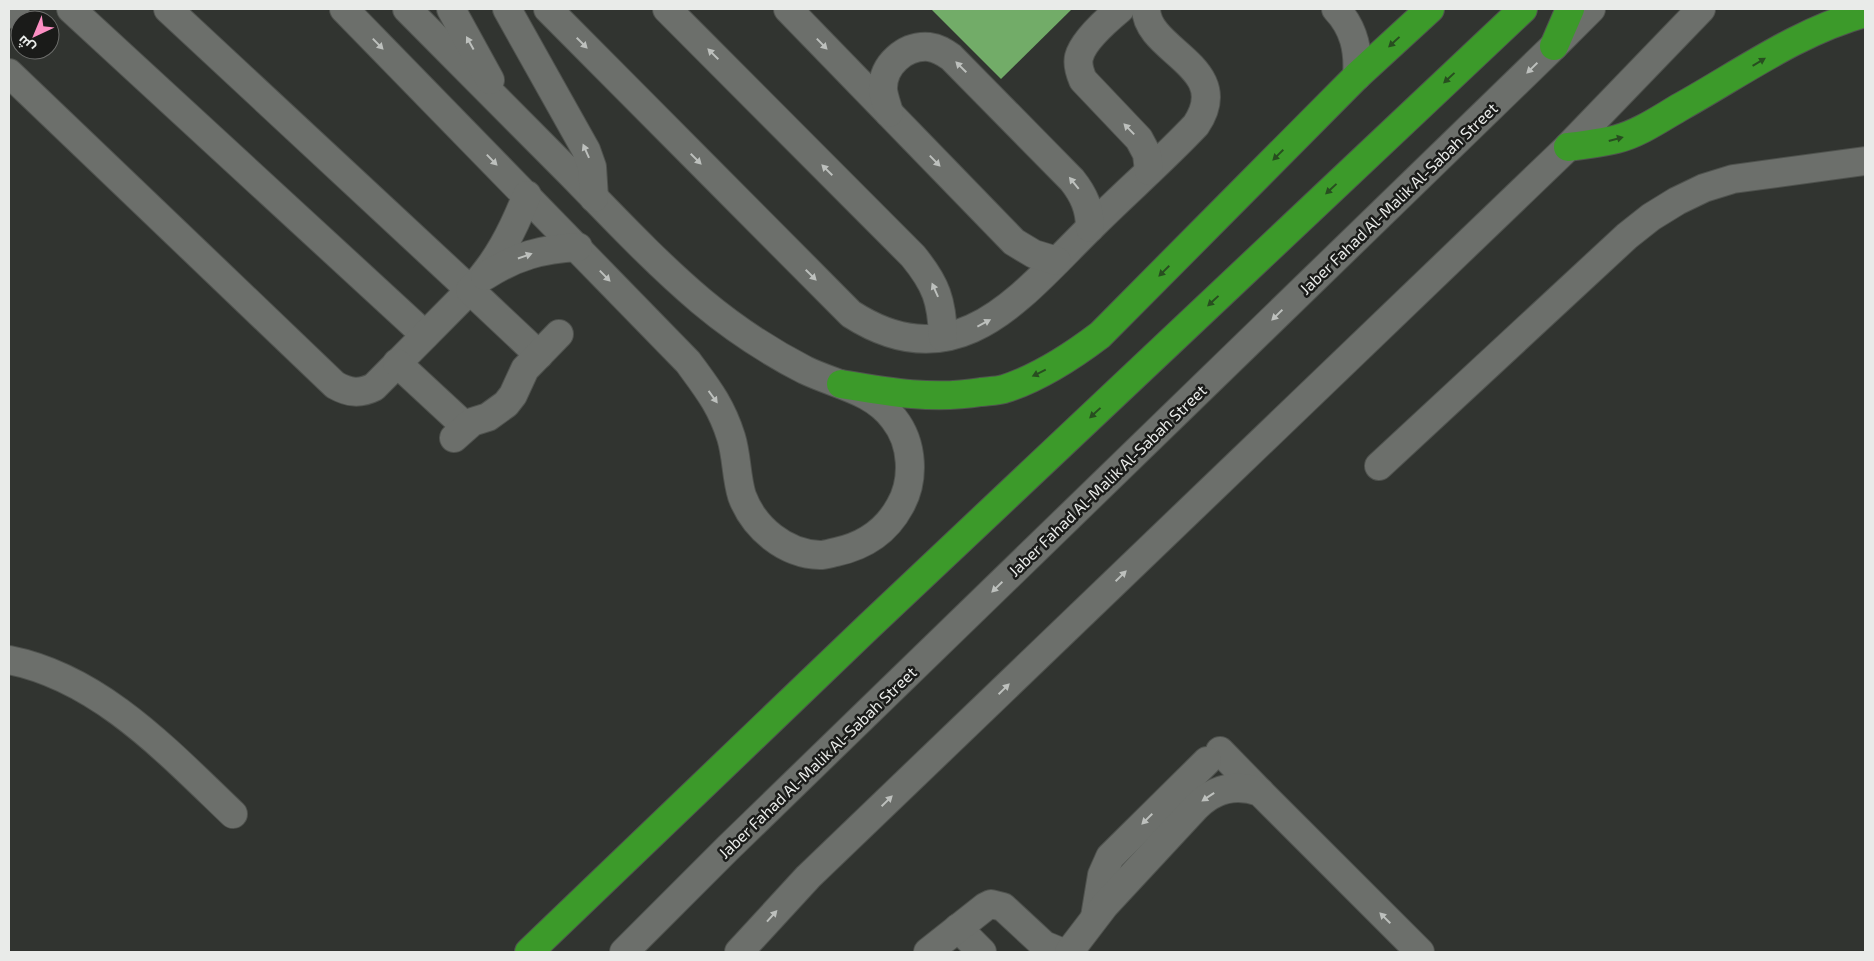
<svg xmlns="http://www.w3.org/2000/svg" width="1874" height="961" font-family="'Exo 2',Cairo,sans-serif">
  <style>
    .building { fill: #72ac68 }
    .lines { fill: none; stroke-linecap: round; stroke-linejoin: round }
    .minor-casing { stroke: #4f524e; stroke-width: 30 }
    .highway-casing { stroke: #4f524e; stroke-width: 30 }
    .minor { stroke: #6c6f6b; stroke-width: 28 }
    .highway { stroke: #3c9a2a; stroke-width: 28 }
    .oneway { fill: #284e20 }
    .oneway2 { fill: #bdc0bd }
    .labels { text-anchor: middle; dominant-baseline: central; stroke-width: 5; stroke-linejoin: round; paint-order: stroke }
    .street-label { font-size: 16px; fill: #e9ebe9; stroke: #1a1b19 }
  </style>
  <rect width="100%" height="100%" fill="#313430"/>
  <path class="building" d="M931,9H1072L1001,79Z"/>
  <g class="lines">
    <defs>
      <g id="minor">
        <path d="M71,9L425,335"/>
        <path d="M344,9L688,362C707,388 721,405 731,437C737,456 736,477 742,496C754,528 785,554 820,555C825,555 831,553 836,552C864,546 886,532 900,506C915,480 913,443 894,419C873,390 836,385 805,370C768,351 732,327 701,301C655,262 614,218 572,175C517,119 462,64 407,9"/>
        <path d="M451,9L490,80"/>
        <path d="M507,9L586,150L592,167L594,198"/>
        <path d="M548,9L851,314C957,382 1020,297 1090,228C1125,193 1162,161 1196,125C1235,67 1147,52 1146,9"/>
        <path d="M667,9L913,256C936,284 942,301 943,337"/>
        <path d="M788,9L1014,242L1034,254L1057,261"/>
        <path d="M1120,9C1108,19 1083,41 1079,57C1077,65 1080,73 1083,80L1139,139L1147,154L1149,171"/>
        <path d="M1336,9C1354,28 1359,50 1357,76"/>
        <path d="M9,14L15,9"/>
        <path d="M9,73L335,385C349,393 360,394 374,387L470,290L168,9"/>
        <path d="M889,113C887,105 884,98 883,90C882,65 905,45 929,47C938,48 944,52 951,57L1072,180C1084,195 1090,209 1090,228"/>
        <path d="M527,195C513,230 497,263 470,290L539,355"/>
        <path d="M485,276C516,256 542,249 578,247"/>
        <path d="M397,363L465,426"/>
        <path d="M454,438L472,422L488,417L506,404L513,395L525,369L559,334"/>
        <path d="M1379,466L1627,236L1651,217L1677,201L1704,188L1733,179L1865,161"/>
        <path d="M9,660C100,678 168,752 233,814"/>
        <path d="M1220,751L1260,792"/>
        <path d="M1095,917L1102,875L1110,857L1207,761"/>
        <path d="M958,928L982,952"/>
        <path d="M624,952L728,848L1554,46L1591,9"/>
        <path d="M739,952L808,877L1568,147L1701,9"/>
        <path d="M928,952L985,907L991,904L1003,907L1044,945L1061,952"/>
        <path d="M1069,952L1105,905L1196,807C1214,789 1235,783 1260,792L1420,952"/>
      </g>
      <g id="highway">
        <path d="M1554,46L1570,9"/>
        <path d="M1568,147C1584,145 1601,143 1617,139C1640,133 1661,118 1682,106C1741,73 1799,31 1865,13"/>
        <path d="M841,384C888,392 933,400 981,392C989,391 997,391 1004,389C1039,378 1071,357 1100,335L1357,76L1430,9"/>
        <path d="M529,952L868,627L1523,9"/>
      </g>
    </defs>
    <use href="#minor" class="minor-casing"/>
    <use href="#highway" class="highway-casing"/>
    <use href="#minor" class="minor"/>
    <use href="#highway" class="highway"/>
  </g>
  <defs><path id="oneway-solid" d="M-6-.8H1V-3.2L6.5 0L1 3.2V.8H-6Z" transform="scale(1.25)"/></defs>
  <g class="oneway">
    <use href="#oneway-solid" transform="translate(1394 42) rotate(137)"/>
    <use href="#oneway-solid" transform="translate(1759 62) rotate(-31)"/>
    <use href="#oneway-solid" transform="translate(1449 78) rotate(137)"/>
    <use href="#oneway-solid" transform="translate(1616 139) rotate(-15)"/>
    <use href="#oneway-solid" transform="translate(1278 155) rotate(135)"/>
    <use href="#oneway-solid" transform="translate(1331 189) rotate(137)"/>
    <use href="#oneway-solid" transform="translate(1164 271) rotate(135)"/>
    <use href="#oneway-solid" transform="translate(1213 301) rotate(137)"/>
    <use href="#oneway-solid" transform="translate(1039 373) rotate(154)"/>
    <use href="#oneway-solid" transform="translate(1095 413) rotate(137)"/>
  </g>
  <g class="oneway2">
    <use href="#oneway-solid" transform="translate(470 43) rotate(-119)"/>
    <use href="#oneway-solid" transform="translate(582 43) rotate(45)"/>
    <use href="#oneway-solid" transform="translate(378 44) rotate(46)"/>
    <use href="#oneway-solid" transform="translate(822 44) rotate(46)"/>
    <use href="#oneway-solid" transform="translate(713 54) rotate(-135)"/>
    <use href="#oneway-solid" transform="translate(961 67) rotate(-135)"/>
    <use href="#oneway-solid" transform="translate(1532 68) rotate(136)"/>
    <use href="#oneway-solid" transform="translate(1129 129) rotate(-134)"/>
    <use href="#oneway-solid" transform="translate(586 151) rotate(-114)"/>
    <use href="#oneway-solid" transform="translate(696 159) rotate(45)"/>
    <use href="#oneway-solid" transform="translate(492 160) rotate(46)"/>
    <use href="#oneway-solid" transform="translate(935 161) rotate(46)"/>
    <use href="#oneway-solid" transform="translate(827 170) rotate(-135)"/>
    <use href="#oneway-solid" transform="translate(1074 183) rotate(-129)"/>
    <use href="#oneway-solid" transform="translate(525 256) rotate(-19)"/>
    <use href="#oneway-solid" transform="translate(811 275) rotate(45)"/>
    <use href="#oneway-solid" transform="translate(605 276) rotate(46)"/>
    <use href="#oneway-solid" transform="translate(935 290) rotate(-114)"/>
    <use href="#oneway-solid" transform="translate(1277 315) rotate(136)"/>
    <use href="#oneway-solid" transform="translate(984 323) rotate(-28)"/>
    <use href="#oneway-solid" transform="translate(713 397) rotate(54)"/>
    <use href="#oneway-solid" transform="translate(1121 576) rotate(-44)"/>
    <use href="#oneway-solid" transform="translate(997 587) rotate(136)"/>
    <use href="#oneway-solid" transform="translate(1004 689) rotate(-44)"/>
    <use href="#oneway-solid" transform="translate(1208 797) rotate(146)"/>
    <use href="#oneway-solid" transform="translate(887 801) rotate(-44)"/>
    <use href="#oneway-solid" transform="translate(1147 819) rotate(135)"/>
    <use href="#oneway-solid" transform="translate(772 916) rotate(-48)"/>
    <use href="#oneway-solid" transform="translate(1385 918) rotate(-135)"/>
  </g>
  <g class="labels">
    <g class="street-label">
      <text transform="translate(1398 198) rotate(-44)">Jaber Fahad Al-Malik Al-Sabah Street</text>
      <text transform="translate(1107 480) rotate(-44)">Jaber Fahad Al-Malik Al-Sabah Street</text>
      <text transform="translate(817 762) rotate(-44)">Jaber Fahad Al-Malik Al-Sabah Street</text>
    </g>
  </g>
  <rect width="1874" height="961" fill="none" stroke="#e9ebe9" stroke-width="20"/>
  <g transform="translate(35 35) rotate(224)"><circle r="24" fill="#1a1b19" stroke="#6d6e6c"/>
  <path d="M0-4L9 19L0 12L-9 19Z" fill="#fc8fc3"/>
  <text y="-8" font-size="14" font-weight="bold" text-anchor="middle" fill="#e9ebe9">ش</text>
  </g>
</svg>
